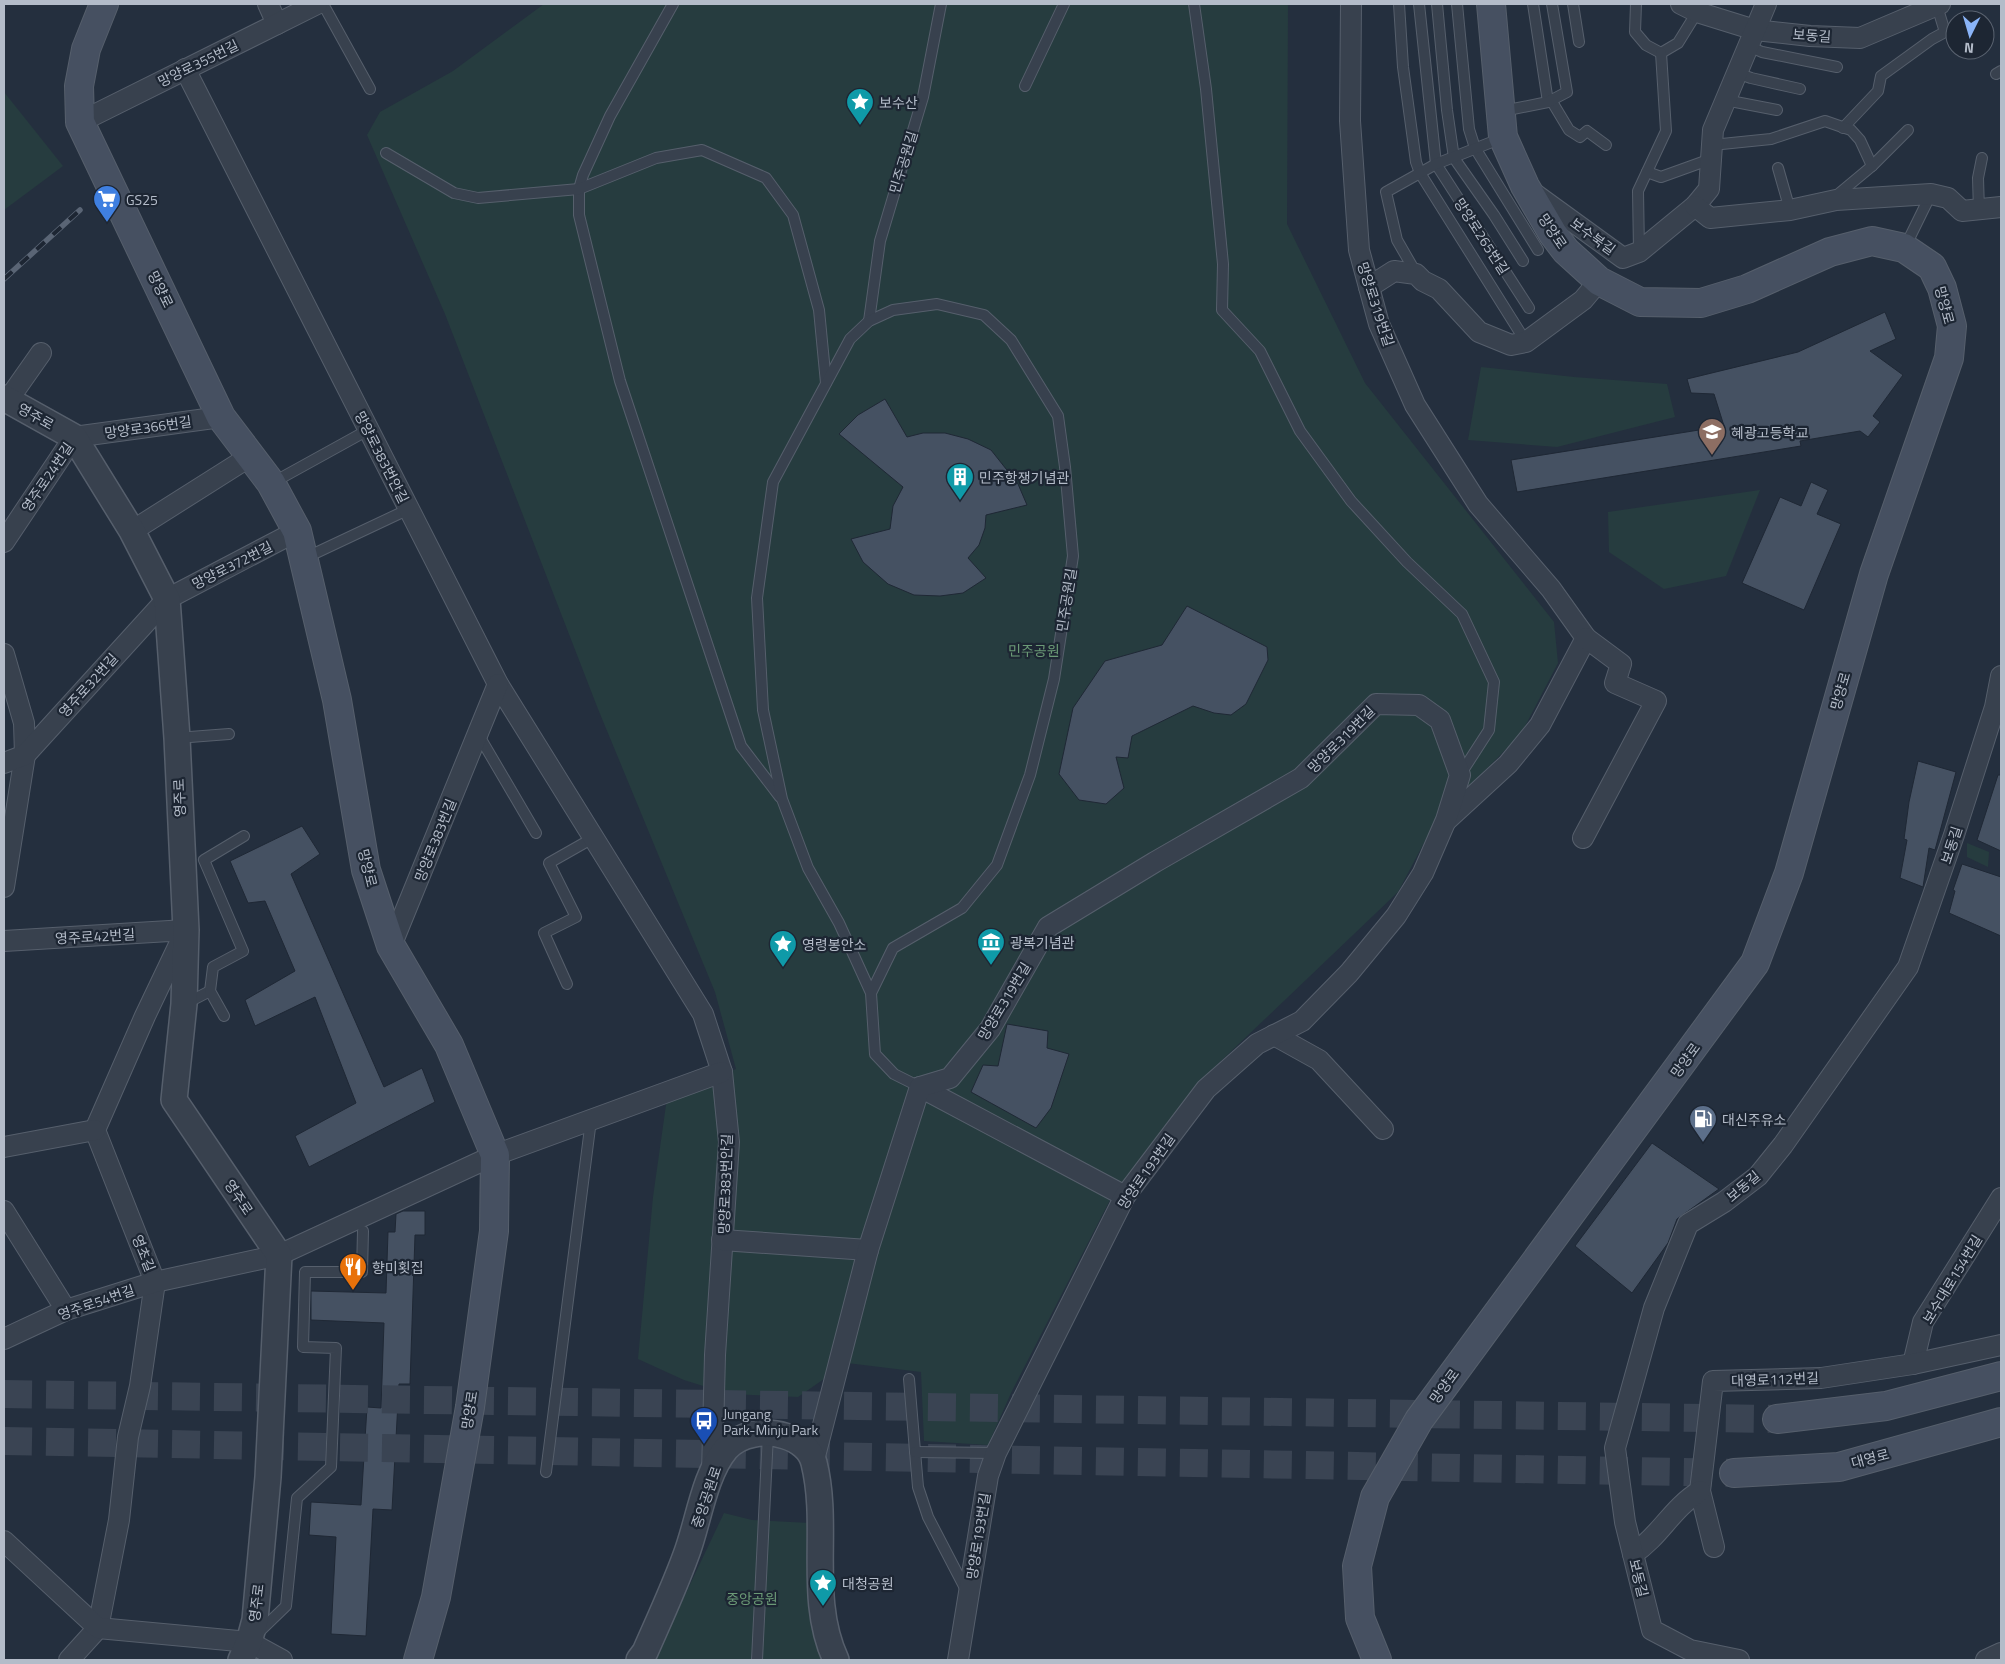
<svg xmlns="http://www.w3.org/2000/svg" width="2005" height="1664" font-family="'Titillium Web','Noto Sans KR',sans-serif">
  <style>
    .green { fill: #263c3f }
    .building { fill: #455162; stroke: #1f2835 }
    .lines { fill: none; stroke-linecap: round; stroke-linejoin: round }
    .secondary-tunnel { stroke: #3a4453; stroke-width: 28; stroke-dasharray: 28 14; stroke-linecap: butt }
    .service-casing { stroke: #565f6c; stroke-width: 12 }
    .minor-casing { stroke: #565f6c; stroke-width: 22 }
    .tertiary-casing { stroke: #565f6c; stroke-width: 28 }
    .secondary-casing { stroke: #565f6c; stroke-width: 30 }
    .service { stroke: #38414e; stroke-width: 10 }
    .minor { stroke: #38414e; stroke-width: 20 }
    .tertiary { stroke: #38414e; stroke-width: 25 }
    .secondary { stroke: #465061; stroke-width: 28 }
    .rail-casing { stroke: #5a6575; stroke-width: 5.5 }
    .rail { stroke: #1d2633; stroke-width: 4; stroke-dasharray: 11; stroke-linecap: butt }
    .labels { text-anchor: middle; dominant-baseline: central; stroke-width: 4.5; stroke-linejoin: round; paint-order: stroke }
    .street-label { font-size: 14px; fill: #b4bcc9; stroke: #1d2633 }
    .poi-label { font-size: 14px; fill: #b4bcc9; stroke: #1d2633; text-anchor: start }
    .park-label { font-size: 14px; fill: #6b9a76; stroke: #1d2633 }
  </style>
  <rect width="100%" height="100%" fill="#242f3e"/>
  <g class="green">
    <path d="M544,4H1288L1287,224L1365,383L1554,622L1558,663L1521,734L1436,820L1398,892L1200,1081L1111,1198L1011,1393L988,1445L924,1441L921,1372L847,1363L798,1397L729,1394L684,1380L638,1359L653,1197L667,1098L736,1069L715,992L598,709L445,314L367,135L380,112L453,71Z"/>
    <path d="M4,92L63,166L4,210Z"/>
    <path d="M1481,367L1574,377L1667,384L1675,417L1557,447L1468,440Z"/>
    <path d="M1760,490L1726,576L1664,589L1609,552L1608,512Z"/>
    <path d="M1967,843L1989,852L1988,867L1967,857Z"/>
    <path d="M724,1513L752,1520L810,1523L825,1660H654Z"/>
  </g>
  <g class="building">
    <path d="M1885,312L1896,339L1870,351L1903,375L1873,416L1880,422L1868,437L1860,431L1800,441L1801,446L1517,492L1511,460L1724,426L1714,394L1691,393L1687,379L1798,352Z"/>
    <path d="M885,399L907,437L923,433H945L968,439L991,450L1018,484L1027,505L986,515L985,528L979,545L968,558L986,578L963,593L940,596L914,595L888,584L863,562L851,539L890,529L893,506L903,487L839,434L858,415Z"/>
    <path d="M1811,482L1828,490L1817,514L1841,524L1804,610L1742,583L1780,497L1801,506Z"/>
    <path d="M1187,606L1267,647L1268,660L1246,704L1231,715L1214,713L1193,706L1132,736L1128,758L1116,757L1124,788L1106,804L1079,800L1059,774L1073,708L1105,661L1162,645Z"/>
    <path d="M1918,761L1956,772L1935,850L1929,848L1923,887L1900,878L1907,840L1904,839L1909,802Z"/>
    <path d="M1998,775H2001V851L1977,840Z"/>
    <path d="M302,826L320,854L291,874L384,1087L422,1068L435,1102L309,1167L295,1136L356,1103L315,997L255,1026L245,1000L295,971L265,901L248,903L230,861Z"/>
    <path d="M1962,864L2001,877V936L1949,913L1955,891L1953,890Z"/>
    <path d="M1007,1024L1048,1031L1047,1048L1069,1054L1051,1108L1036,1128L971,1092L983,1065L998,1066Z"/>
    <path d="M1652,1143L1719,1189L1677,1219L1668,1243L1632,1293L1575,1246Z"/>
    <path d="M403,1211H425V1235H415L410,1384H399L392,1510L373,1509L366,1636L331,1634L336,1537L309,1535L311,1502L361,1505L367,1407L381,1408L384,1323L311,1320V1291L386,1293L388,1232H395L396,1214Z"/>
  </g>
  <g class="lines">
    <g class="secondary-tunnel">
      <path d="M4,1394L1777,1419"/>
      <path d="M4,1441L1734,1473"/>
    </g>
    <defs>
      <g id="service">
        <path d="M323,4L370,89"/>
        <path d="M673,4L610,116L583,175L579,189V215L620,381L741,746L780,797"/>
        <path d="M1194,4L1206,89L1223,264L1222,310L1260,351L1300,431L1351,501L1407,562L1462,614L1494,682L1489,730L1460,775"/>
        <path d="M1399,4L1403,67L1416,162L1420,173L1526,342"/>
        <path d="M1419,4L1436,164L1529,308"/>
        <path d="M1437,4L1447,110L1454,158L1494,215L1523,261"/>
        <path d="M1457,4L1469,129L1475,148L1538,250"/>
        <path d="M1533,4L1548,102"/>
        <path d="M1573,4L1579,42"/>
        <path d="M1636,4L1635,32L1646,45L1661,53L1678,43L1699,9"/>
        <path d="M1748,46L1762,52L1837,67"/>
        <path d="M1737,73L1751,78L1800,89"/>
        <path d="M1996,74L2001,71"/>
        <path d="M1025,86L1064,4"/>
        <path d="M1551,100L1569,130L1580,137L1587,131L1606,145"/>
        <path d="M1725,100L1777,110"/>
        <path d="M1503,111L1548,102L1567,92L1552,4"/>
        <path d="M1843,128L1878,91L1881,76L1932,39L1945,32L1937,6"/>
        <path d="M1712,145L1771,139L1825,121L1851,130L1860,140L1872,166"/>
        <path d="M386,153L454,193L478,198L579,189L656,158L702,150L766,178L793,215L819,310L826,383"/>
        <path d="M1778,168L1790,210"/>
        <path d="M1647,172L1661,177L1711,159"/>
        <path d="M1836,199V196L1872,166L1908,130"/>
        <path d="M1979,211L1978,178L1982,158"/>
        <path d="M1905,247L1931,194"/>
        <path d="M1639,251L1638,191L1666,131L1661,53"/>
        <path d="M1416,273L1397,240L1386,192L1436,164L1502,138"/>
        <path d="M869,321L880,241L923,97L941,4"/>
        <path d="M272,483L368,430"/>
        <path d="M305,558L409,509"/>
        <path d="M478,734L536,833"/>
        <path d="M177,738L229,734"/>
        <path d="M567,984L544,933L576,917L549,863L593,838"/>
        <path d="M871,993L839,923L808,868L782,799L763,710L757,598L773,482L850,339L869,321L893,310L937,304L984,315L1011,340L1058,416L1065,467L1073,556L1054,679L1030,775L997,865L962,908L893,948L871,993L875,1054L894,1074L920,1087"/>
        <path d="M185,1004L210,991"/>
        <path d="M224,1016L210,991L213,967L243,951L204,860L244,836"/>
        <path d="M909,1379L918,1487L928,1517L967,1592"/>
        <path d="M915,1452L996,1453"/>
        <path d="M546,1472L591,1120"/>
        <path d="M257,1634L286,1606L297,1498L331,1467L336,1348L303,1347L305,1272H362L363,1231"/>
        <path d="M757,1660L768,1434"/>
      </g>
      <g id="minor">
        <path d="M268,4L277,24"/>
        <path d="M1351,4L1350,121L1359,250L1379,324L1415,405L1478,504L1551,589L1586,638L1540,725L1508,764L1447,820"/>
        <path d="M1681,4L1697,12L1755,30L1810,36L1860,38L1940,4"/>
        <path d="M185,69L498,684L703,1014L722,1072L729,1142L715,1355L712,1473"/>
        <path d="M80,122L317,4"/>
        <path d="M1532,192L1623,258L1639,252L1695,206L1709,189L1713,130L1766,4"/>
        <path d="M1695,206L1710,218L1790,210L1836,200L1931,194L1948,198L1962,211L2001,207"/>
        <path d="M1369,287L1394,271L1416,274L1423,281L1439,289L1479,332L1511,345L1526,342L1583,300L1599,281"/>
        <path d="M8,400L41,353"/>
        <path d="M132,531L249,457"/>
        <path d="M4,542L74,437L221,417"/>
        <path d="M4,654L24,723L25,755L4,887"/>
        <path d="M4,763L25,755L167,599L297,531"/>
        <path d="M1583,838L1656,701L1615,683L1621,664L1586,638"/>
        <path d="M4,941L186,930L145,1016L95,1130L155,1282L140,1386L128,1437L119,1520L98,1628L69,1660"/>
        <path d="M391,946L498,684"/>
        <path d="M1274,1035L1319,1060L1383,1129"/>
        <path d="M920,1087L1125,1196"/>
        <path d="M4,1147L95,1130"/>
        <path d="M4,1211L66,1310"/>
        <path d="M722,1240L868,1250"/>
        <path d="M4,1339L66,1310L155,1282L279,1255L495,1155L722,1072"/>
        <path d="M1913,1364L1923,1322L2001,1198"/>
        <path d="M814,1460L868,1250L920,1087L950,1078L990,1029L1048,927L1155,862L1301,778L1376,704L1419,705L1440,720L1460,775L1446,820L1423,873L1396,916L1349,973L1302,1021L1257,1044L1206,1089L1125,1196L996,1453L988,1476L958,1660"/>
        <path d="M4,1541L98,1628L249,1642L282,1660"/>
        <path d="M1714,1547L1700,1491L1713,1381L1821,1378L1913,1364L2001,1345"/>
        <path d="M1633,1554C1660,1536 1672,1508 1700,1491"/>
        <path d="M1739,1660L1690,1650L1652,1630L1625,1522L1615,1448L1654,1308L1688,1224L1724,1202L1758,1176L1783,1145L1908,967L1954,835L1995,707L2001,676"/>
        <path d="M1986,1660L2001,1653"/>
      </g>
      <g id="tertiary">
        <path d="M4,398L74,437L132,531L167,599L177,738L186,930L184,1004L174,1100L279,1255L268,1477L255,1620L249,1642L241,1660"/>
        <path d="M639,1660L645,1652C659,1620 674,1588 686,1555C698,1524 704,1475 726,1449C740,1433 766,1430 785,1436C798,1440 811,1449 814,1463C830,1527 807,1598 836,1660"/>
      </g>
      <g id="secondary">
        <path d="M104,4L86,49L79,86L80,122L221,417L271,483L297,531L337,700L366,870L391,946L449,1045L495,1155L494,1231L470,1407L436,1597L418,1660"/>
        <path d="M1777,1419L1886,1406L2001,1376"/>
        <path d="M1734,1473L1839,1467L2001,1422"/>
        <path d="M1377,1660L1360,1618L1357,1566L1375,1497L1419,1420L1755,963L1789,873L1874,574L1949,358L1952,326L1942,288L1932,267L1904,248L1872,241L1830,252L1747,289L1701,303L1640,302L1599,281L1566,251L1553,234L1525,186L1503,137L1491,4"/>
      </g>
    </defs>
    <use href="#service" class="service-casing"/>
    <use href="#minor" class="minor-casing"/>
    <use href="#tertiary" class="tertiary-casing"/>
    <use href="#secondary" class="secondary-casing"/>
    <use href="#service" class="service"/>
    <use href="#minor" class="minor"/>
    <use href="#tertiary" class="tertiary"/>
    <use href="#secondary" class="secondary"/>
    <defs>
      <path id="rail" d="M4,279L80,210"/>
    </defs>
    <use href="#rail" class="rail-casing"/>
    <use href="#rail" class="rail"/>
  </g>
  <defs>
    <symbol id="sight-pin" viewBox="-11 -11 22 30"><path d="M0 17L-7.5 6A9.5 9.5 0 1 1 7.5 6Z" fill="#0f9aa8" stroke="#1d2633"/><path d="M0-6L1.8-2.2L6-1.7L2.9 1.2L3.7 5.4L0 3.3L-3.7 5.4L-2.9 1.2L-6-1.7L-1.8-2.2Z" fill="#fff"/></symbol>
    <symbol id="supermarket-pin" viewBox="-11 -11 22 30"><path d="M0 17L-7.5 6A9.5 9.5 0 1 1 7.5 6Z" fill="#3f7fe0" stroke="#1d2633"/><path d="M-6-5.5h2.5l.6 2H6L4.5 2H-2.5L-4.4-4H-6ZM-1.5 3.2a1.3 1.3 0 1 0 .1 0ZM3 3.2a1.3 1.3 0 1 0 .1 0Z" fill="#fff"/></symbol>
    <symbol id="school-pin" viewBox="-11 -11 22 30"><path d="M0 17L-7.5 6A9.5 9.5 0 1 1 7.5 6Z" fill="#8d6e63" stroke="#1d2633"/><path d="M0-5L7-2L0 1L-7-2ZM-4 1L0 2.5L4 1V4Q0 6-4 4Z" fill="#fff"/></symbol>
    <symbol id="building-pin" viewBox="-11 -11 22 30"><path d="M0 17L-7.5 6A9.5 9.5 0 1 1 7.5 6Z" fill="#0f9aa8" stroke="#1d2633"/><path d="M-4-6H4V6H1V3H-1V6H-4ZM-2.5-4.3h1.7v1.8h-1.7ZM.8-4.3h1.7v1.8H.8ZM-2.5-1h1.7V.8h-1.7ZM.8-1h1.7V.8H.8Z" fill="#fff"/></symbol>
    <symbol id="museum-pin" viewBox="-11 -11 22 30"><path d="M0 17L-7.5 6A9.5 9.5 0 1 1 7.5 6Z" fill="#0f9aa8" stroke="#1d2633"/><path d="M0-6L6-3V-2H-6V-3ZM-5-1h2V3h-2ZM-1-1h2V3h-2ZM3-1h2V3H3ZM-6 4H6V6H-6Z" fill="#fff"/></symbol>
    <symbol id="fuel-pin" viewBox="-11 -11 22 30"><path d="M0 17L-7.5 6A9.5 9.5 0 1 1 7.5 6Z" fill="#5c6f8a" stroke="#1d2633"/><path d="M-5.5-6h7V0h2V4h1.3V-2.5L3-4.5l.8-.8L6-3V5H2.5V1h-1V6h-7ZM-4.2-4.7v3.2H.2V-4.7Z" fill="#fff"/></symbol>
    <symbol id="restaurant-pin" viewBox="-11 -11 22 30"><path d="M0 17L-7.5 6A9.5 9.5 0 1 1 7.5 6Z" fill="#e8710a" stroke="#1d2633"/><path d="M-5-6h1v4h1v-4h1v4h1v-4h1v5L-1.5 .5V6h-2V.5L-5-1ZM5-6V6H3V1.5H1.5Q1.5-4 5-6Z" fill="#fff"/></symbol>
    <symbol id="bus-pin" viewBox="-11 -11 22 30"><path d="M0 17L-7.5 6A9.5 9.5 0 1 1 7.5 6Z" fill="#1a4fb4" stroke="#1d2633"/><path d="M-5-6H5V4H4V6H2V4H-2V6H-4V4H-5ZM-3.5-4V0h7V-4ZM-3.5 1.2v1.5H-2V1.2ZM2 1.2v1.5H3.5V1.2Z" fill="#fff"/></symbol>
  </defs>
  <g fill-rule="evenodd">
    <use href="#sight-pin" x="844" y="86" width="32" height="43"/>
    <use href="#supermarket-pin" x="91" y="183" width="32" height="43"/>
    <use href="#school-pin" x="1696" y="416" width="32" height="43"/>
    <use href="#building-pin" x="944" y="461" width="32" height="43"/>
    <use href="#museum-pin" x="975" y="926" width="32" height="43"/>
    <use href="#sight-pin" x="767" y="928" width="32" height="43"/>
    <use href="#fuel-pin" x="1687" y="1103" width="32" height="43"/>
    <use href="#restaurant-pin" x="337" y="1251" width="32" height="43"/>
    <use href="#bus-pin" x="688" y="1405" width="32" height="43"/>
    <use href="#sight-pin" x="807" y="1567" width="32" height="43"/>
  </g>
  <g class="labels">
    <g class="street-label">
      <text transform="translate(1812 35) rotate(4)">보동길</text>
      <text transform="translate(198 63) rotate(-26)">망양로355번길</text>
      <text transform="translate(903 162) rotate(-73)">민주공원길</text>
      <text transform="translate(1553 231) rotate(56)">망양로</text>
      <text transform="translate(1482 236) rotate(57)">망양로265번길</text>
      <text transform="translate(1593 236) rotate(36)">보수북길</text>
      <text transform="translate(161 289) rotate(64)">망양로</text>
      <text transform="translate(1376 304) rotate(72)">망양로319번길</text>
      <text transform="translate(1945 305) rotate(75)">망양로</text>
      <text transform="translate(36 416) rotate(29)">영주로</text>
      <text transform="translate(148 427) rotate(-8)">망양로366번길</text>
      <text transform="translate(382 457) rotate(63)">망양로383번안길</text>
      <text transform="translate(47 477) rotate(-56)">영주로24번길</text>
      <text transform="translate(232 565) rotate(-27)">망양로372번길</text>
      <text transform="translate(1066 600) rotate(-81)">민주공원길</text>
      <text transform="translate(88 685) rotate(-48)">영주로32번길</text>
      <text transform="translate(1840 691) rotate(-74)">망양로</text>
      <text transform="translate(1341 739) rotate(-45)">망양로319번길</text>
      <text transform="translate(179 798) rotate(-92)">영주로</text>
      <text transform="translate(435 840) rotate(-68)">망양로383번길</text>
      <text transform="translate(1951 845) rotate(-72)">보동길</text>
      <text transform="translate(368 868) rotate(76)">망양로</text>
      <text transform="translate(95 936) rotate(-3)">영주로42번길</text>
      <text transform="translate(1004 1001) rotate(-59)">망양로319번길</text>
      <text transform="translate(1685 1060) rotate(-54)">망양로</text>
      <text transform="translate(1146 1171) rotate(-55)">망양로193번길</text>
      <text transform="translate(725 1184) rotate(-88)">망양로383번안길</text>
      <text transform="translate(1743 1186) rotate(-40)">보동길</text>
      <text transform="translate(239 1197) rotate(56)">영주로</text>
      <text transform="translate(144 1253) rotate(68)">영초길</text>
      <text transform="translate(1952 1279) rotate(-59)">보수대로154번길</text>
      <text transform="translate(96 1302) rotate(-19)">영주로54번길</text>
      <text transform="translate(1775 1379) rotate(-2)">대영로112번길</text>
      <text transform="translate(1444 1386) rotate(-54)">망양로</text>
      <text transform="translate(469 1410) rotate(-81)">망양로</text>
      <text transform="translate(1870 1458) rotate(-15)">대영로</text>
      <text transform="translate(706 1497) rotate(-71)">중앙공원로</text>
      <text transform="translate(978 1536) rotate(-81)">망양로193번길</text>
      <text transform="translate(1639 1578) rotate(76)">보동길</text>
      <text transform="translate(256 1603) rotate(-83)">영주로</text>
    </g>
    <g class="poi-label">
      <text x="879" y="102">보수산</text>
      <text x="126" y="199">GS25</text>
      <text x="1731" y="432">혜광고등학교</text>
      <text x="979" y="477">민주항쟁기념관</text>
      <text x="1010" y="942">광복기념관</text>
      <text x="802" y="944">영령봉안소</text>
      <text x="1722" y="1119">대신주유소</text>
      <text x="372" y="1267">향미횟집</text>
      <text x="723" y="1413">Jungang<tspan x="723" dy="16">Park-Minju Park</tspan></text>
      <text x="842" y="1583">대청공원</text>
    </g>
    <g class="park-label">
      <text x="1034" y="650">민주공원</text>
      <text x="752" y="1598">중앙공원</text>
    </g>
  </g>
  <rect width="2005" height="1664" fill="none" stroke="#b4bcc9" stroke-width="10"/>
  <g transform="translate(1970 35) rotate(185)"><circle r="24" fill="#1d2633" stroke="#59626f"/>
  <path d="M0-4L9 19L0 12L-9 19Z" fill="#8ab4f8"/>
  <text y="-8" font-size="14" font-weight="bold" text-anchor="middle" fill="#b4bcc9">N</text>
  </g>
</svg>
